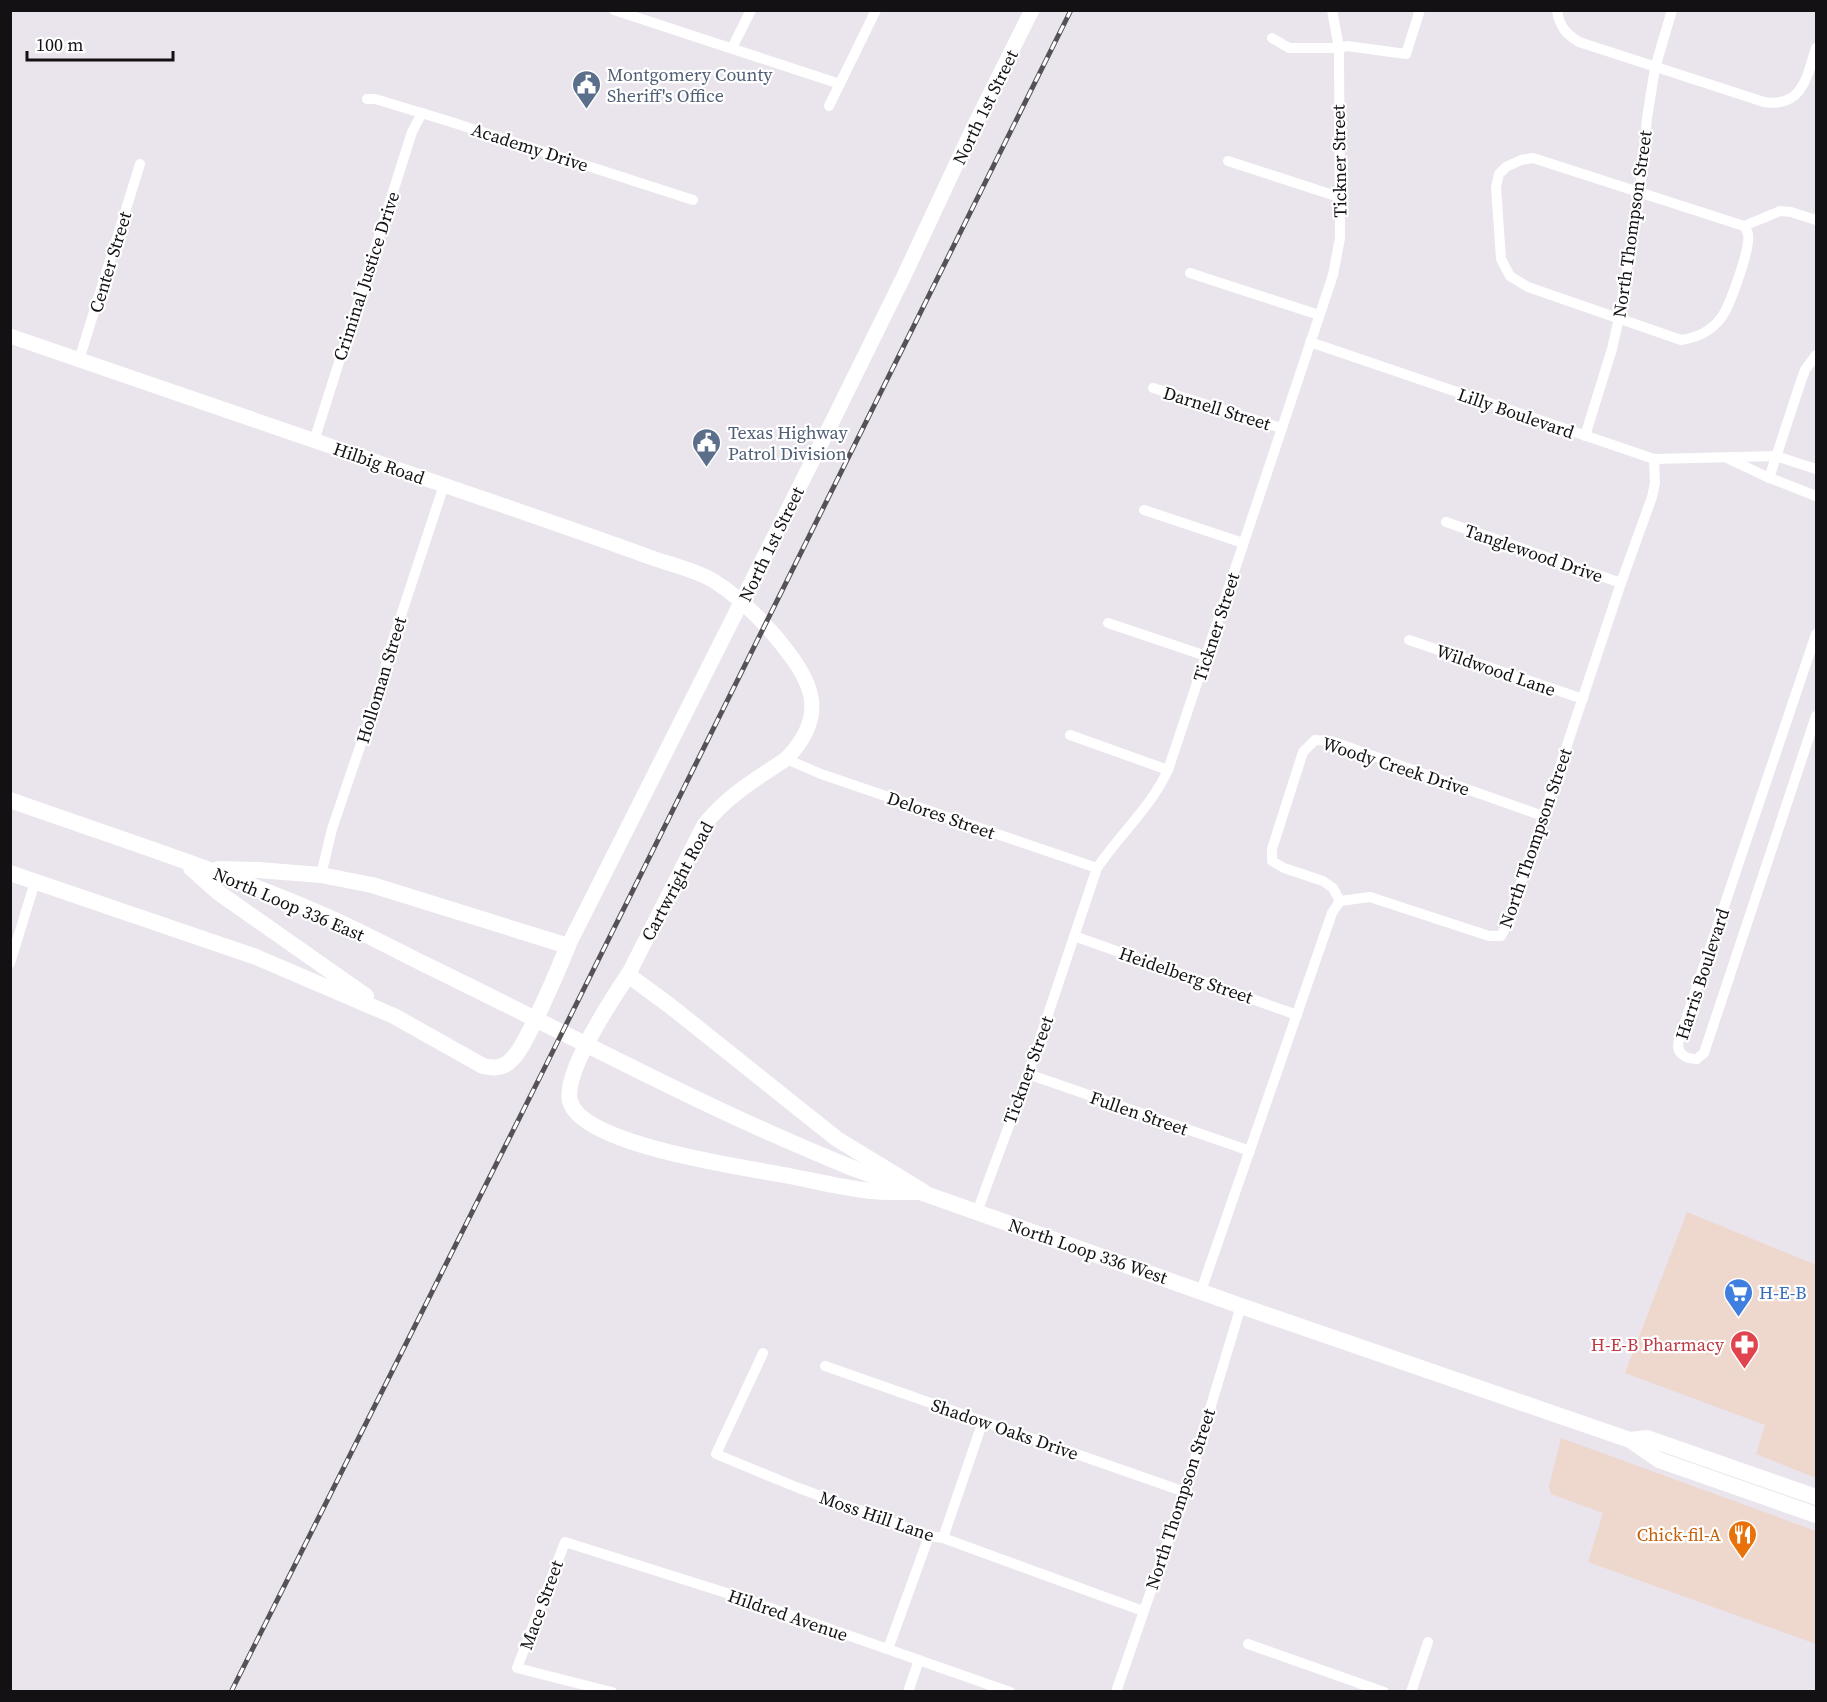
<svg xmlns="http://www.w3.org/2000/svg" width="1827" height="1702" font-family="'Source Serif 4',serif">
  <style>
    .commercial { fill: #eed7cc }
    .lines { fill: none; stroke-linecap: round; stroke-linejoin: round }
    .street { stroke: #fff; stroke-width: 10 }
    .secondary { stroke: #fff; stroke-width: 15 }
    .primary { stroke: #fff; stroke-width: 16 }
    .rail-casing { stroke: #555257; stroke-width: 5 }
    .rail { stroke: #fff; stroke-width: 3; stroke-dasharray: 9; stroke-linecap: butt }
    .labels { text-anchor: middle; dominant-baseline: central; stroke-width: 4.5; stroke-linejoin: round; paint-order: stroke }
    .service-label { font-size: 18px; fill: #4e5e75; stroke: #fff; text-anchor: start }
    .street-label { font-size: 18px; fill: #131114; stroke: #fff }
    .shop-label { font-size: 18px; fill: #366cbe; stroke: #fff; text-anchor: start }
    .health-label { font-size: 18px; fill: #be3a42; stroke: #fff; text-anchor: end }
    .food-label { font-size: 18px; fill: #c56008; stroke: #fff; text-anchor: end }
  </style>
  <rect width="100%" height="100%" fill="#eae4ed"/>
  <g class="commercial">
    <path d="M1687,1212L1816,1265V1478L1756,1454L1765,1425L1625,1373Z"/>
    <path d="M1561,1438L1816,1531V1644L1588,1562L1603,1513L1551,1494L1549,1487Z"/>
  </g>
  <g class="lines">
    <g class="street">
      <path d="M614,10L840,84"/>
      <path d="M1557,10C1559,26 1566,34 1579,42L1764,102C1802,108 1807,77 1816,48"/>
      <path d="M1272,38L1289,48H1339L1347,46L1406,54L1420,10"/>
      <path d="M732,48L751,10"/>
      <path d="M367,99H375L448,121L693,200"/>
      <path d="M829,106L876,10"/>
      <path d="M1533,158L1744,226C1745,227 1748,233 1748,234C1751,247 1730,306 1721,318C1710,332 1698,337 1681,340L1528,287L1510,276L1501,259L1496,187L1499,174L1506,167L1521,160Z"/>
      <path d="M1228,161L1339,197"/>
      <path d="M1744,226L1780,211L1791,212L1816,220"/>
      <path d="M1190,273L1319,315"/>
      <path d="M1310,342L1654,459L1776,456L1816,469"/>
      <path d="M79,360L140,164"/>
      <path d="M1153,388L1281,428"/>
      <path d="M1585,436L1612,349L1619,318L1640,192L1647,118L1655,68L1672,10"/>
      <path d="M314,441L412,132L422,113"/>
      <path d="M1727,458L1765,476L1816,496"/>
      <path d="M1769,478L1801,381L1805,370L1816,355"/>
      <path d="M1144,510L1243,543"/>
      <path d="M1446,522L1621,583"/>
      <path d="M1108,623L1206,656"/>
      <path d="M1816,634L1679,1040C1675,1053 1685,1059 1697,1059L1704,1053L1816,716"/>
      <path d="M1409,640L1583,699"/>
      <path d="M1070,735L1168,770"/>
      <path d="M786,759L821,774L1097,868"/>
      <path d="M321,875L332,829L384,676L388,655L444,485"/>
      <path d="M1340,901L1333,888L1323,881L1284,868L1272,861V849L1303,752L1315,740L1331,741L1543,816"/>
      <path d="M1074,936L1297,1015"/>
      <path d="M10,963L35,882"/>
      <path d="M1028,1074L1250,1151"/>
      <path d="M977,1212L1028,1074L1097,868C1120,834 1151,807 1168,770L1333,275L1340,238L1339,48L1332,10"/>
      <path d="M1201,1291L1332,913L1340,901L1370,897L1489,936H1501L1507,925L1621,583L1652,497L1655,483L1654,459"/>
      <path d="M763,1353L716,1454L796,1487L929,1536L943,1538L1143,1611"/>
      <path d="M825,1366L1185,1492"/>
      <path d="M943,1538L983,1421"/>
      <path d="M1248,1644L1384,1692"/>
      <path d="M888,1649L929,1536"/>
      <path d="M612,1692L517,1668L565,1542L736,1596L1010,1692"/>
      <path d="M908,1692L919,1660"/>
      <path d="M1116,1692L1185,1492L1241,1306"/>
      <path d="M1411,1692L1428,1642"/>
    </g>
    <g class="secondary">
      <path d="M10,336C173,392 336,448 499,504C551,522 603,540 655,559C673,565 698,571 714,581C738,596 757,615 775,636C811,679 831,713 786,759C755,780 728,795 704,825L628,975"/>
      <path d="M568,946L833,420L903,278L976,122L1032,10"/>
    </g>
    <g class="primary">
      <path d="M10,800C117,838 225,872 328,917C360,931 392,948 424,964C567,1033 707,1110 855,1169L1241,1306L1630,1440L1659,1460L1816,1515"/>
      <path d="M191,868L219,893L366,996"/>
      <path d="M10,873L256,957L394,1016L483,1066C493,1068 501,1069 509,1062C520,1053 525,1039 532,1027C545,1000 557,973 568,946L372,885L321,875L258,870L218,869"/>
      <path d="M628,975L669,1005L837,1139L924,1192C904,1192 884,1193 864,1190C838,1187 811,1180 784,1175C743,1167 581,1145 570,1101C563,1073 612,999 628,975Z"/>
      <path d="M1630,1440L1647,1438L1816,1497"/>
    </g>
    <defs>
      <path id="rail" d="M231,1692L545,1067L1071,10"/>
    </defs>
    <use href="#rail" class="rail-casing"/>
    <use href="#rail" class="rail"/>
  </g>
  <defs>
    <symbol id="civic-pin" viewBox="-11 -11 22 30"><path d="M0 17L-7.5 6A9.5 9.5 0 1 1 7.5 6Z" fill="#5c6f8a" stroke="#fff"/><path d="M-.6-6.5H3V-4.5H.6V-3L4-1V1h2V6H-6V1h2V-1L-.6-3ZM-1.2 2.5V6h2.4V2.5Z" fill="#fff"/></symbol>
    <symbol id="supermarket-pin" viewBox="-11 -11 22 30"><path d="M0 17L-7.5 6A9.5 9.5 0 1 1 7.5 6Z" fill="#3f7fe0" stroke="#fff"/><path d="M-6-5.5h2.5l.6 2H6L4.5 2H-2.5L-4.4-4H-6ZM-1.5 3.2a1.3 1.3 0 1 0 .1 0ZM3 3.2a1.3 1.3 0 1 0 .1 0Z" fill="#fff"/></symbol>
    <symbol id="pharmacy-pin" viewBox="-11 -11 22 30"><path d="M0 17L-7.5 6A9.5 9.5 0 1 1 7.5 6Z" fill="#e0444e" stroke="#fff"/><path d="M-2-6h4v4h4v4h-4v4h-4v-4h-4v-4h4Z" fill="#fff"/></symbol>
    <symbol id="restaurant-pin" viewBox="-11 -11 22 30"><path d="M0 17L-7.5 6A9.5 9.5 0 1 1 7.5 6Z" fill="#e8710a" stroke="#fff"/><path d="M-5-6h1v4h1v-4h1v4h1v-4h1v5L-1.5 .5V6h-2V.5L-5-1ZM5-6V6H3V1.5H1.5Q1.5-4 5-6Z" fill="#fff"/></symbol>
  </defs>
  <g fill-rule="evenodd">
    <use href="#civic-pin" x="570" y="68" width="33" height="45"/>
    <use href="#civic-pin" x="690" y="426" width="33" height="45"/>
    <use href="#supermarket-pin" x="1722" y="1276" width="33" height="45"/>
    <use href="#pharmacy-pin" x="1728" y="1328" width="33" height="45"/>
    <use href="#restaurant-pin" x="1726" y="1518" width="33" height="45"/>
  </g>
  <g class="labels">
    <g class="service-label">
      <text x="607" y="74">Montgomery County<tspan x="607" dy="21">Sheriff's Office</tspan></text>
      <text x="728" y="432">Texas Highway<tspan x="728" dy="21">Patrol Division</tspan></text>
    </g>
    <g class="street-label">
      <text transform="translate(985 107) rotate(-64)">North 1st Street</text>
      <text transform="translate(530 147) rotate(18)">Academy Drive</text>
      <text transform="translate(1339 161) rotate(-91)">Tickner Street</text>
      <text transform="translate(1632 224) rotate(-82)">North Thompson Street</text>
      <text transform="translate(110 262) rotate(-73)">Center Street</text>
      <text transform="translate(366 276) rotate(-72)">Criminal Justice Drive</text>
      <text transform="translate(1217 408) rotate(17)">Darnell Street</text>
      <text transform="translate(1516 413) rotate(19)">Lilly Boulevard</text>
      <text transform="translate(379 463) rotate(19)">Hilbig Road</text>
      <text transform="translate(771 544) rotate(-64)">North 1st Street</text>
      <text transform="translate(1534 553) rotate(19)">Tanglewood Drive</text>
      <text transform="translate(1216 627) rotate(-72)">Tickner Street</text>
      <text transform="translate(1496 670) rotate(19)">Wildwood Lane</text>
      <text transform="translate(381 680) rotate(-73)">Holloman Street</text>
      <text transform="translate(1396 766) rotate(18)">Woody Creek Drive</text>
      <text transform="translate(941 815) rotate(19)">Delores Street</text>
      <text transform="translate(1535 838) rotate(-71)">North Thompson Street</text>
      <text transform="translate(677 881) rotate(-62)">Cartwright Road</text>
      <text transform="translate(289 904) rotate(23)">North Loop 336 East</text>
      <text transform="translate(1702 974) rotate(-72)">Harris Boulevard</text>
      <text transform="translate(1186 975) rotate(19)">Heidelberg Street</text>
      <text transform="translate(1028 1070) rotate(-70)">Tickner Street</text>
      <text transform="translate(1139 1113) rotate(19)">Fullen Street</text>
      <text transform="translate(1088 1251) rotate(19)">North Loop 336 West</text>
      <text transform="translate(1005 1429) rotate(19)">Shadow Oaks Drive</text>
      <text transform="translate(1180 1499) rotate(-72)">North Thompson Street</text>
      <text transform="translate(877 1516) rotate(19)">Moss Hill Lane</text>
      <text transform="translate(541 1605) rotate(-70)">Mace Street</text>
      <text transform="translate(788 1615) rotate(19)">Hildred Avenue</text>
    </g>
    <g class="shop-label">
      <text x="1759" y="1292">H-E-B</text>
    </g>
    <g class="health-label">
      <text x="1724" y="1344">H-E-B Pharmacy</text>
    </g>
    <g class="food-label">
      <text x="1721" y="1534">Chick-fil-A</text>
    </g>
  </g>
  <rect width="1827" height="1702" fill="none" stroke="#131114" stroke-width="24"/>
  <path d="M27 51v9h146v-9" fill="none" stroke="#131114" stroke-width="3"/>
  <text x="36" y="51" font-size="18" fill="#131114" stroke="#ffffff" stroke-width="4.5" paint-order="stroke">100 m</text>
</svg>
